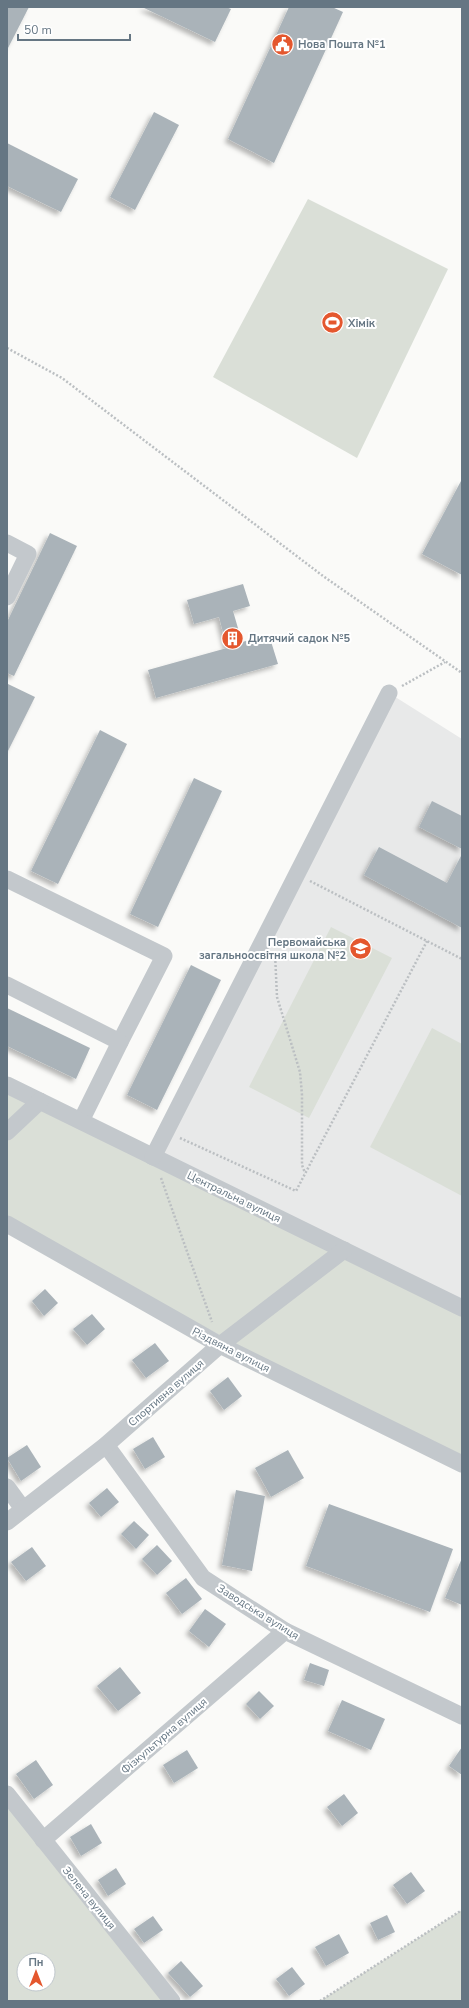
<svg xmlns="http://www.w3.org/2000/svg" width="469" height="2008" font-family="'Nunito Sans',sans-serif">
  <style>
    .built { fill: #e8e9e9 }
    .green { fill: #dadfd7; fill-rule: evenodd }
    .building { fill: #aab3b9; filter: url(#shadow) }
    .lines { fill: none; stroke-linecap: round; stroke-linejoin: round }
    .path { stroke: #bbbfc2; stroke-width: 2.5; stroke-dasharray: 2 2; stroke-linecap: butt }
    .minor { stroke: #c3c8cc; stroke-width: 17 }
    .labels { text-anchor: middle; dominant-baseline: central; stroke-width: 4; stroke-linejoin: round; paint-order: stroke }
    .poi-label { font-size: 11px; font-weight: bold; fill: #657683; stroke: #fff; text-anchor: start }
    .street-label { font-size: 11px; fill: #657683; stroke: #fff }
  </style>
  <defs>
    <filter id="shadow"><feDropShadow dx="-3.5" dy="3.5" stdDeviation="2" flood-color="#0004"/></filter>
  </defs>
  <rect width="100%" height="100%" fill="#fafaf8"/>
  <path class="built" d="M389,693L462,739V1308L153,1157Z"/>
  <g class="green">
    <path d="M308,199L448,269L357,458L213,377Z"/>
    <path d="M331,927L392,958L309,1118L249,1087Z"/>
    <path d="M432,1028L462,1044V1196L370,1147Z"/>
    <path d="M7,1085L462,1308V1464L7,1222Z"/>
    <path d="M7,1794L172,2001H7ZM24,1960H48V1984H24Z"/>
    <path d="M462,1910V2001H320Z"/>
  </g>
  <g class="building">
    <path d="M7,7H29L7,50Z"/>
    <path d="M142,7H226L231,9L215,42Z"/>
    <path d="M289,7H332L343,12L274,163L228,139Z"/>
    <path d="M154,112L179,125L135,210L110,197Z"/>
    <path d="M7,143L78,179L61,212L7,186Z"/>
    <path d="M461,481L462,482V575L422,554Z"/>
    <path d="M50,533L77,546L14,676L7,673V622Z"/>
    <path d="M243,584L250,606L233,611L242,642L269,635L278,664L156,698L148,670L227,648L219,617L194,624L187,600Z"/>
    <path d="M8,684L35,697L7,753V686Z"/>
    <path d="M100,730L127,744L58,884L31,871Z"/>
    <path d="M194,778L222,791L158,927L130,914Z"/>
    <path d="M432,801L462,816V849L419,827Z"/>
    <path d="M379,847L447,883L462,854V928L364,875Z"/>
    <path d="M191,965L221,980L157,1110L127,1095Z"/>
    <path d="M7,1008L90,1048L76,1079L7,1046Z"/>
    <path d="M45,1289L58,1303L44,1316L32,1301Z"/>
    <path d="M92,1314L105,1329L87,1345L73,1329Z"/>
    <path d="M155,1343L169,1361L146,1378L132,1360Z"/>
    <path d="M228,1377L242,1396L224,1410L210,1391Z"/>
    <path d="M153,1437L165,1457L145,1469L133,1449Z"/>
    <path d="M27,1445L41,1467L21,1481L7,1458Z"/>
    <path d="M288,1450L304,1478L271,1497L255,1468Z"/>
    <path d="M107,1488L119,1502L101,1517L89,1503Z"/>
    <path d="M236,1490L265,1496L252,1571L222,1565Z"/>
    <path d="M329,1504L453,1549L430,1612L306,1566Z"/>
    <path d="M134,1521L149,1535L136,1549L121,1534Z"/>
    <path d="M157,1545L172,1561L157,1575L142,1559Z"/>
    <path d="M32,1547L46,1566L26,1581L11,1562Z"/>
    <path d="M462,1558V1605L445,1598Z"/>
    <path d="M186,1578L202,1599L182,1614L166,1593Z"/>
    <path d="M205,1609L226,1624L209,1647L189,1631Z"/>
    <path d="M310,1663L329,1670L324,1686L304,1680Z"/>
    <path d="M120,1667L141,1693L118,1711L97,1686Z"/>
    <path d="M259,1691L274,1706L260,1719L246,1704Z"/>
    <path d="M342,1700L385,1719L371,1750L328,1731Z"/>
    <path d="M462,1747V1775L449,1766Z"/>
    <path d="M187,1750L198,1768L174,1783L163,1765Z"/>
    <path d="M36,1760L53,1785L34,1799L16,1774Z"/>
    <path d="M344,1794L358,1813L342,1826L327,1807Z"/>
    <path d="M91,1824L102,1843L81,1856L70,1837Z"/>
    <path d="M116,1868L126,1884L108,1896L98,1880Z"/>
    <path d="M411,1872L425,1891L407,1904L393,1885Z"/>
    <path d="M387,1915L395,1932L378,1940L370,1923Z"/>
    <path d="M153,1916L163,1930L144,1943L134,1929Z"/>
    <path d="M339,1934L349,1953L326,1966L315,1947Z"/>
    <path d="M181,1961L203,1986L190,1997L168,1973Z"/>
    <path d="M292,1967L305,1984L289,1996L276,1979Z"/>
  </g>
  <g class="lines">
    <g class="path">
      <path d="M7,348L62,378L323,576L462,673"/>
      <path d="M402,686L445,662"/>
      <path d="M310,881L462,959"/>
      <path d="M275,953L277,997L300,1072L302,1095V1165L305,1173"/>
      <path d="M180,1138L296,1191L427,941"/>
      <path d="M161,1178L212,1322"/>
      <path d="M320,2001L462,1910"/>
    </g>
    <g class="minor">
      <path d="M7,543L28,554L7,597"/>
      <path d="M7,879L164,956L120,1042"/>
      <path d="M7,985L120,1042L81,1121"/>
      <path d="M7,1085L462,1308"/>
      <path d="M7,1132L40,1101"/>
      <path d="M153,1157L389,693"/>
      <path d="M7,1224L220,1345L462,1464"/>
      <path d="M106,1445L203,1578L285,1631L462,1716"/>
      <path d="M7,1487L23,1509"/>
      <path d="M7,1522L106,1445L220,1345L344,1250"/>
      <path d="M7,1794L172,2001"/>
      <path d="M43,1840L285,1631"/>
    </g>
  </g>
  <defs>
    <symbol id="civic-disc" viewBox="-11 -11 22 22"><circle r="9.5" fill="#e4572e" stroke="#fff"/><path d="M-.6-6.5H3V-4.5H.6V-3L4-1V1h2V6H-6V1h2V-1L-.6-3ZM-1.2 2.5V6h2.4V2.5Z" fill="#fff"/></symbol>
    <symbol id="stadium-disc" viewBox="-11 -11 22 22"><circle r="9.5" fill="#e4572e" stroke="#fff"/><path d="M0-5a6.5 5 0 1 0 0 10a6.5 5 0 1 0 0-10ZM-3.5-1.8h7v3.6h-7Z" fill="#fff"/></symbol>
    <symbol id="building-disc" viewBox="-11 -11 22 22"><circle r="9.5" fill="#e4572e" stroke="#fff"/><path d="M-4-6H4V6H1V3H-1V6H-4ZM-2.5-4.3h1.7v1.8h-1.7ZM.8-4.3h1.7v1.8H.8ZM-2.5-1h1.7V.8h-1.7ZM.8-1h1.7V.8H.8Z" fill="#fff"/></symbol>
    <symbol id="school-disc" viewBox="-11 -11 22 22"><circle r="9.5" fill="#e4572e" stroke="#fff"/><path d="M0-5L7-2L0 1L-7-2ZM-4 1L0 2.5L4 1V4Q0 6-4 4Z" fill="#fff"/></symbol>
  </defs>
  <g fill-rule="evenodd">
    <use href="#civic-disc" x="270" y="32" width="25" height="25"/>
    <use href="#stadium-disc" x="320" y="310" width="25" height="25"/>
    <use href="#building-disc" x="220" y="626" width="25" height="25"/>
    <use href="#school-disc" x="348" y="936" width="25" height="25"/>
  </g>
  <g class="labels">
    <g class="poi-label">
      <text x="298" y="44">Нова Пошта №1</text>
      <text x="348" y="323">Хімік</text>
      <text x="248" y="638">Дитячий садок №5</text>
      <text x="346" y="942" text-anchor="end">Первомайська<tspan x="346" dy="13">загальноосвітня школа №2</tspan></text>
    </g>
    <g class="street-label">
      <text transform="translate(234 1197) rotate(26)">Центральна вулиця</text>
      <text transform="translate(231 1350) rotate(27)">Різдвяна вулиця</text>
      <text transform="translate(166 1393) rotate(-41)">Спортивна вулиця</text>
      <text transform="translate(258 1612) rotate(32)">Заводська вулиця</text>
      <text transform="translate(164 1736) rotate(-41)">Фізкультурна вулиця</text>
      <text transform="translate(89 1898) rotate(51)">Зелена вулиця</text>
    </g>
  </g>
  <rect width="469" height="2008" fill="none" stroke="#657683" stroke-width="16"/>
  <g transform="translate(36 1972)"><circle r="19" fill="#ffffff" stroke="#c1c8cd"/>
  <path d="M0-3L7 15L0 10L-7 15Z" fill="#e4572e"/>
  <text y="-6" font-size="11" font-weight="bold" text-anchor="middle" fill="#657683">Пн</text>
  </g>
  <path d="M18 34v6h112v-6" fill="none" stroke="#657683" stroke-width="2"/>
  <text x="24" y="34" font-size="12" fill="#657683" stroke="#ffffff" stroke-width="3" paint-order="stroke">50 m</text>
</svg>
